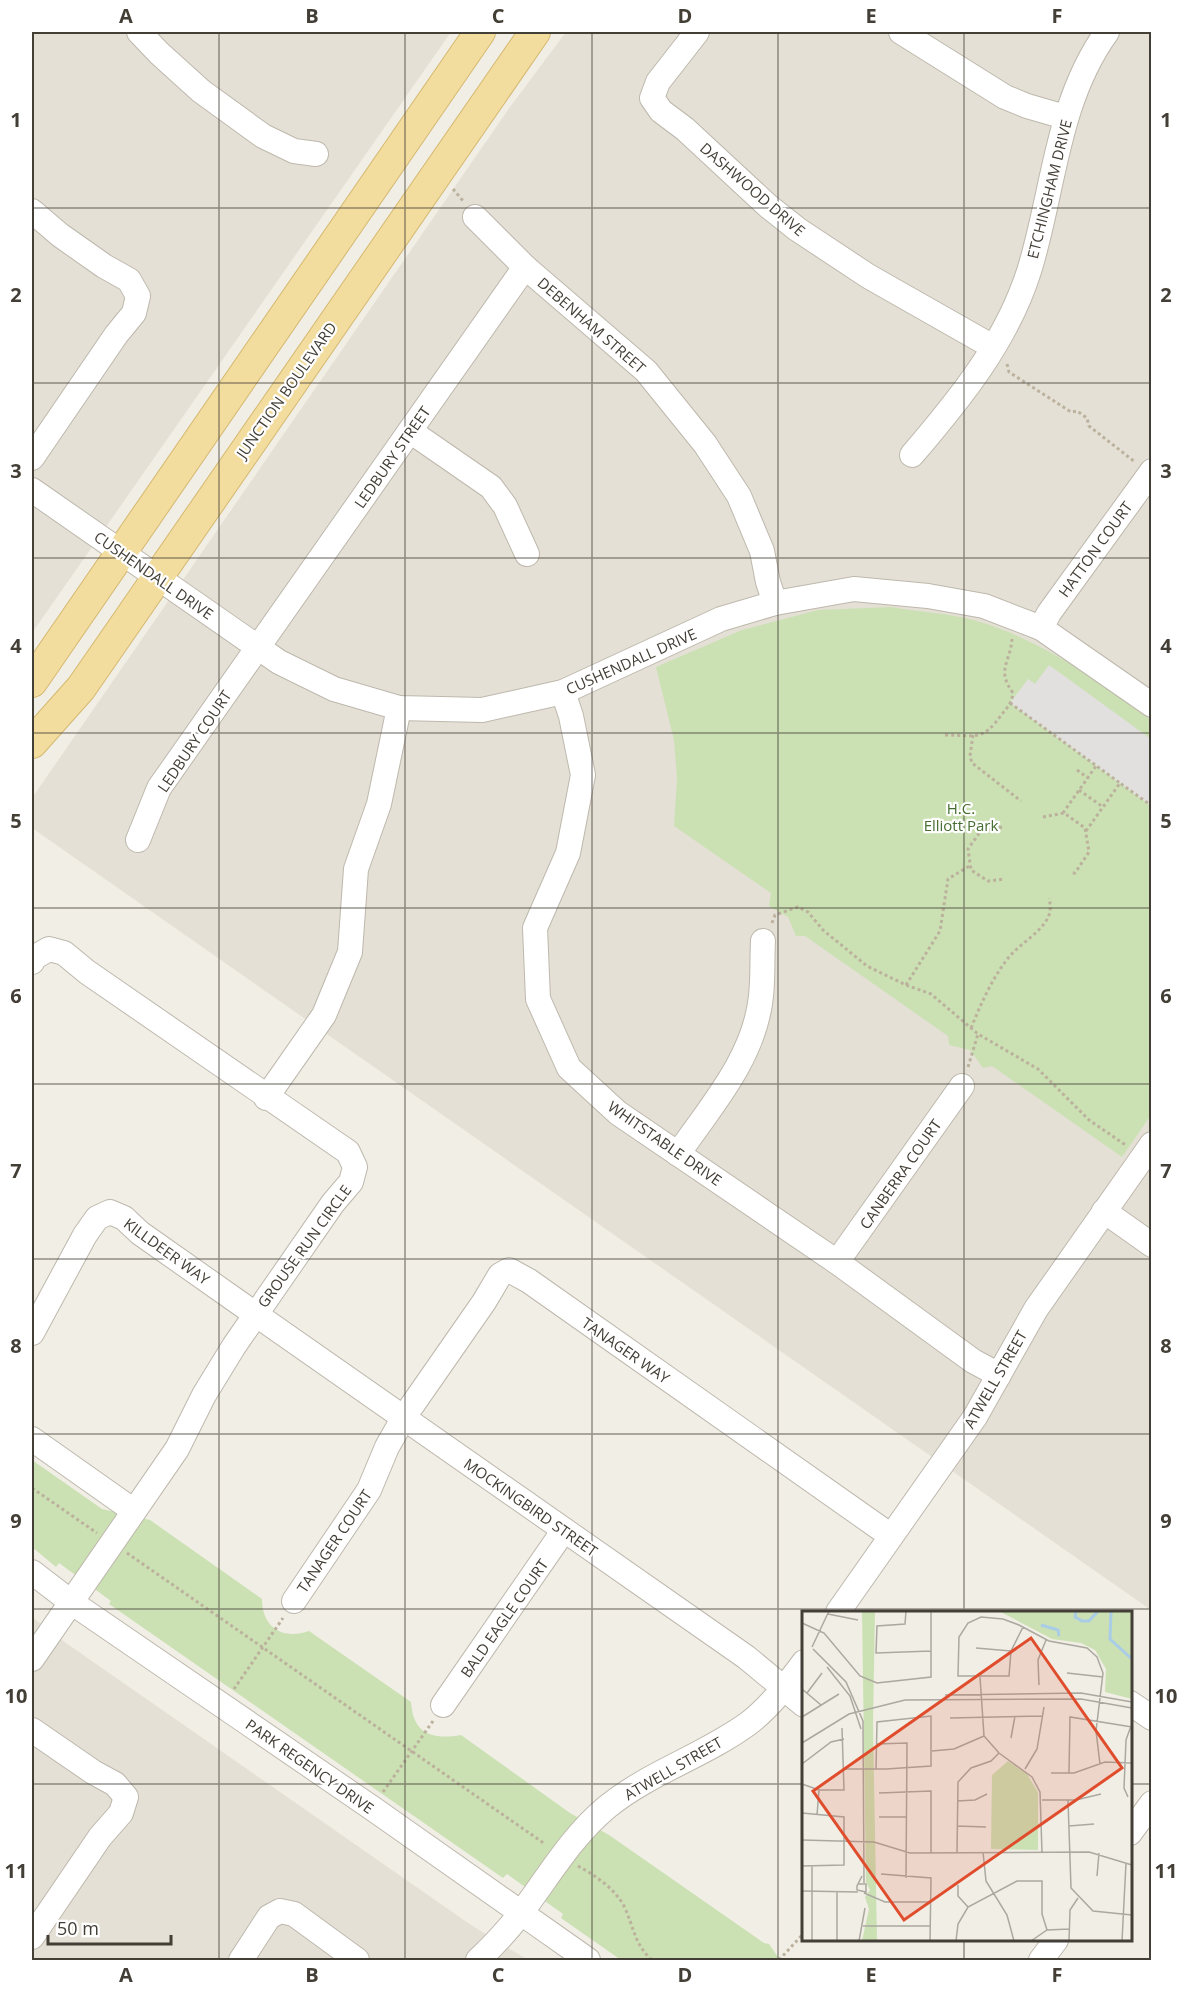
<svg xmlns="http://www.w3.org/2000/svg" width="1183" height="1992" font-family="'Open Sans',sans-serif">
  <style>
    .residential { fill: #e4e0d5 }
    .green { fill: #cbe1b3 }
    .parking { fill: #e2e0de }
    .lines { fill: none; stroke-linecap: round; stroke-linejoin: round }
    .minor-casing { stroke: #beb8ad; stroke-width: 26 }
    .major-casing { stroke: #d5b970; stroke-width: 32 }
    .path { stroke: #bbb19d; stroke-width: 3; stroke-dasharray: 3 3; stroke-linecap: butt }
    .minor { stroke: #fff; stroke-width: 24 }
    .major { stroke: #f2dc9e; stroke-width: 30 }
    .grid { fill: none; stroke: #433e36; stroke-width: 1.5; stroke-opacity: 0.55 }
    .labels { text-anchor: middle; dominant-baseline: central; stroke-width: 4.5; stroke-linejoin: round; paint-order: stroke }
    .street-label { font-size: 15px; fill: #433e36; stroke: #fff }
    .park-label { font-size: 15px; fill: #466d31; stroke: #fff }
    .inset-river { fill: none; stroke: #a9cce7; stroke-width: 3 }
    .inset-road { fill: none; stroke: #aba8a0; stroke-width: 1.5 }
    .view { fill: #e04d2d; fill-opacity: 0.15; stroke: #e04d2d; stroke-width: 3 }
    .inset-edge { fill: none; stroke: #433e36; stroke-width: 3 }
    .neatline { fill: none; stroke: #433e36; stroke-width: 2 }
    .grid-label { font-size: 20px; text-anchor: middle; font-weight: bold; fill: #433e36 }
  </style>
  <rect width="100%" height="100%" fill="#f1eee6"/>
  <g class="residential">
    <path d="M32,32H451L32,633Z"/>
    <path d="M566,32H1151V1610L32,828V798L510,107Z"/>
    <path d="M32,1617L66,1643L471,1925L528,1960H32Z"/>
  </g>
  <g class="green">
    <path d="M891,607C919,612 949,613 977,621C1042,640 1097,680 1151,720V1115L1122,1157L992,1066L983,1068L970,1050L949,1045L948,1036L805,936H796L788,917L769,906L771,893L674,826L677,778L674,740L656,667L742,630L818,610Z"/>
    <path d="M32,1460L102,1509L150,1520L262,1599C262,1628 283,1640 309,1631L411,1702C413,1734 432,1740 461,1735L570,1813L609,1835L764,1943L769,1944L778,1957L783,1960H621L561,1918L563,1914L507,1874L503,1878L109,1604L111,1601L59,1563L56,1567L32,1547Z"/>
  </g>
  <path class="parking" d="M1049,665L1151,739V806L1010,703L1028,679L1035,684Z"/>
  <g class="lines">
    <defs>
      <g id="minor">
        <path d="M139,32L159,53L201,91L263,136L294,151L316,154"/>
        <path d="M697,32L658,82L652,98L661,111L685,129L768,206L797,229L868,276L993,347"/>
        <path d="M901,32L1005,97L1027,106L1065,117"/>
        <path d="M32,211L60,235L104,266L129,280L138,296L134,313L116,335L32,458"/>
        <path d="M475,217L525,267L646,371L705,444L739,496L762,551L768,582L775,603"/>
        <path d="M410,431L491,487L505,506L527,554"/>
        <path d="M912,455C960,399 1008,340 1030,268C1054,189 1057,101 1107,32"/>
        <path d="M32,490L279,662L334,689L399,708L482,710L563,692L721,619L775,603L854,589L928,596L984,606L1041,628L1152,705"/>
        <path d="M1041,628L1049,613L1152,471"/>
        <path d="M563,692L571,716L583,775L568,853L535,928L538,999L569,1068L618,1113L837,1262L973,1361L999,1375"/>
        <path d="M138,840L159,788L525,267"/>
        <path d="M32,962L35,957L49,949L64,953L87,972L348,1152L355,1167L351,1182L333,1203L234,1346L204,1395L177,1449L32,1659"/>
        <path d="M266,1098L324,1015L350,952L356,869L379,804L399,708"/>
        <path d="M678,1154C711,1106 755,1057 761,996C763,978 762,959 763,941"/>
        <path d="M1104,1211L1152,1245"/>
        <path d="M837,1262L962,1086"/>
        <path d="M32,1333L85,1235L97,1218L110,1212L124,1218L140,1233L238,1302L746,1657L804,1705"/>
        <path d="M32,1439L134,1511"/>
        <path d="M32,1572L71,1602L372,1808L588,1960"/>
        <path d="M294,1601L369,1490L387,1447L404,1417L484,1302L500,1275L509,1270L529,1281L891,1536"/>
        <path d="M838,1612L975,1417L1036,1309L1152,1144"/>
        <path d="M1130,1703L1152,1718"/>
        <path d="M443,1705L564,1530"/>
        <path d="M32,1730L93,1772L115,1784L126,1797L121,1813L100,1837L32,1937"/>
        <path d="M1130,1833L1152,1803"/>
        <path d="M241,1960L269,1917L280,1911L294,1914L357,1960"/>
        <path d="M478,1960C493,1946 508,1930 521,1913C549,1876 571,1837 607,1807C650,1772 704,1756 749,1723C770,1707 788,1684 804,1662"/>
        <path d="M1041,1960L1056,1940"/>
      </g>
      <g id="major">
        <path d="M32,682L480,32"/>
        <path d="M32,743L81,688L535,32"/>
      </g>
    </defs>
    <use href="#minor" class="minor-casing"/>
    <use href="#major" class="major-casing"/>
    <g class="path">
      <path d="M453,189L464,202"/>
      <path d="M1007,364L1009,372L1071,412L1077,411L1087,418L1089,426L1135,462"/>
      <path d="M1010,703L1120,783"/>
      <path d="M945,735C977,735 982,742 1002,714C1008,707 1012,702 1013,693C996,669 1010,664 1012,639"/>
      <path d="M973,735L970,756L972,763L1021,801"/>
      <path d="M1077,770L1088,778"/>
      <path d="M1079,790L1103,807"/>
      <path d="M1063,813L1096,766"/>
      <path d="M1043,817L1064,813L1085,828L1089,852L1075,873H1070"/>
      <path d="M1002,827L980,832L968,849L971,870L988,881L1005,879"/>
      <path d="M1086,831L1120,783L1152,806"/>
      <path d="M772,923L775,915L798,907L808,912L823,930L867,966L906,985L931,994L978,1034L1038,1069L1089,1120L1127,1146"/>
      <path d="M906,985L940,931L948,879L971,865"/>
      <path d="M971,1028C981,1004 992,978 1009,957C1020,944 1037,935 1046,921C1051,914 1051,906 1049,898"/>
      <path d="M968,1067L978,1034"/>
      <path d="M32,1488L97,1533"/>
      <path d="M127,1553L545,1844"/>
      <path d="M234,1689L283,1618"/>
      <path d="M383,1792L433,1721"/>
      <path d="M578,1866C596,1876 614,1888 624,1906C634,1927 634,1944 652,1960"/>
      <path d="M779,1960L804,1933"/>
    </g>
    <use href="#minor" class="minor"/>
    <use href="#major" class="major"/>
  </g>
  <path class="grid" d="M219,32V1960M405,32V1960M592,32V1960M778,32V1960M964,32V1612M32,208H1152M32,383H1152M32,558H1152M32,733H1152M32,908H1152M32,1084H1152M32,1259H1152M32,1434H1152M32,1609H1152M32,1784H804M1130,1784H1152M964,1940V1960"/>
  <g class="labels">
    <g class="street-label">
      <text transform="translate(753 189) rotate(41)">DASHWOOD DRIVE</text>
      <text transform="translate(1049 189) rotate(-76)">ETCHINGHAM DRIVE</text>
      <text transform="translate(592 325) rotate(41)">DEBENHAM STREET</text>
      <text transform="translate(286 390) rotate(-55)">JUNCTION BOULEVARD</text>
      <text transform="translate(392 457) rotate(-55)">LEDBURY STREET</text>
      <text transform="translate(1095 549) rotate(-54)">HATTON COURT</text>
      <text transform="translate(154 575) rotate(35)">CUSHENDALL DRIVE</text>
      <text transform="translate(631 661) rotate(-24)">CUSHENDALL DRIVE</text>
      <text transform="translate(194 741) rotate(-56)">LEDBURY COURT</text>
      <text transform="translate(665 1143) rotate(35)">WHITSTABLE DRIVE</text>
      <text transform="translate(900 1174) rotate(-55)">CANBERRA COURT</text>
      <text transform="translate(304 1246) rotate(-54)">GROUSE RUN CIRCLE</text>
      <text transform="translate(167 1251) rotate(36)">KILLDEER WAY</text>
      <text transform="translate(626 1350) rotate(35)">TANAGER WAY</text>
      <text transform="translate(995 1379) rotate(-60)">ATWELL STREET</text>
      <text transform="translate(531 1507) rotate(35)">MOCKINGBIRD STREET</text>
      <text transform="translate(334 1541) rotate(-56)">TANAGER COURT</text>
      <text transform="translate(504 1618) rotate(-55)">BALD EAGLE COURT</text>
      <text transform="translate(310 1766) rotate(35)">PARK REGENCY DRIVE</text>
      <text transform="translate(673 1768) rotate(-30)">ATWELL STREET</text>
    </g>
    <g class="park-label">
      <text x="961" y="808">H.C.<tspan x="961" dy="17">Elliott Park</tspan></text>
    </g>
  </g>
  <g transform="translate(802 1611)">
    <rect width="330" height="330" fill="#f1eee6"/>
    <path d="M60,0H73L71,112L75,330H60L67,298L63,286L68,279L64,271ZM197,0H330V88L303,81L304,58L293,39L279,32L250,28ZM206,150L225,163L236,181V239L189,238L190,164Z" fill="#cbe1b3"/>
    <path class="inset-river" d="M274,0L273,6L280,10H287L296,0M309,0L308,28L330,48M239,14L256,19L257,25"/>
    <path class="inset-road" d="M104,0L103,13L75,15L74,42L129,40M26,3L56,9M0,12L22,22L58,65L75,72L129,66V0M221,16L209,40L207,65H156L157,26L166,12L179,6L201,8L217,14L247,30L285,37L295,46L301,62L294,120L298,153M10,36L27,0M174,37L209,40M11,38L44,71L61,110L62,272M25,56L48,85L59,118M265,62L301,66M178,66L182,125L197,142L230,166L238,181L240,241M237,74L236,49L244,29M0,78L19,94M5,82L20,62M143,84L279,82L330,91M0,106L37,83M148,107L240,105M209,127L213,105M0,132L47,103L103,89L279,88L330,97M74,133L105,132L104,267M130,140L152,138L182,125M0,153L29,131L42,128M42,158H84L129,155V105L75,111L74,158M223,158L235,138L242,96M249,162H272L303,151L330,152M267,162L268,106L330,116M0,173L17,179H42L40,117M77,182L129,180V242M326,186L322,177L324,129L329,115M240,189H274L299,183M266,189L269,277L291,300L330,304M155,190L173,189L185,183M0,202L42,206V254L0,255M15,204L17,179M77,206H105M155,215L184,216M267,215L292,213M0,229L72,231L108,242L287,241L330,254M181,241L184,270L205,304L212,330M155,242L156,171L169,157L189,150L197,142M10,255V330M79,263L129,267L128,330M295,265L297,242M56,273H64V281L55,279V275L60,265M156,274V285L166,296M0,280L56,281M35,280V330M62,282L83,291H129M61,315H128M57,330L63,297M154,330L156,313L166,296L215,270H240V303L245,319M229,330L245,319L267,318M267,330L268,299L276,287M320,330L324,252"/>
    <path class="view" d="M229,27L320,157L102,309L11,180Z"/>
    <rect width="330" height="330" class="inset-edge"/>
  </g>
  <rect width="1183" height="1992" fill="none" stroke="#ffffff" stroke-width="66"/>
  <path d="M48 1935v9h123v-9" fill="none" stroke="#433e36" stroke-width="3"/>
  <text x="57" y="1935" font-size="18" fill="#433e36" stroke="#ffffff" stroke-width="4.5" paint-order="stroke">50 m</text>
  <rect x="33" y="33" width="1117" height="1926" class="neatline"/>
  <g class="grid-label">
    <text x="126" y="23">A</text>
    <text x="312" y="23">B</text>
    <text x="498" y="23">C</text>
    <text x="685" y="23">D</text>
    <text x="871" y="23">E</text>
    <text x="1057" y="23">F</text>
    <text x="16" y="127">1</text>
    <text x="1166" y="127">1</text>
    <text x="16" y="302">2</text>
    <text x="1166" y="302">2</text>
    <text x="16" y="478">3</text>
    <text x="1166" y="478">3</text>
    <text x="16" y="653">4</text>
    <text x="1166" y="653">4</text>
    <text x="16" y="828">5</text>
    <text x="1166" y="828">5</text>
    <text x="16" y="1003">6</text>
    <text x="1166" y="1003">6</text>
    <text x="16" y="1178">7</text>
    <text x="1166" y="1178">7</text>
    <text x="16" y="1353">8</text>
    <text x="1166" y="1353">8</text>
    <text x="16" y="1528">9</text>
    <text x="1166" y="1528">9</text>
    <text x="16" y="1703">10</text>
    <text x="1166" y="1703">10</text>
    <text x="16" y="1878">11</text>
    <text x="1166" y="1878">11</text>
    <text x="126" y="1982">A</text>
    <text x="312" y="1982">B</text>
    <text x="498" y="1982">C</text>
    <text x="685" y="1982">D</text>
    <text x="871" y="1982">E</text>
    <text x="1057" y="1982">F</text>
  </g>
</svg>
